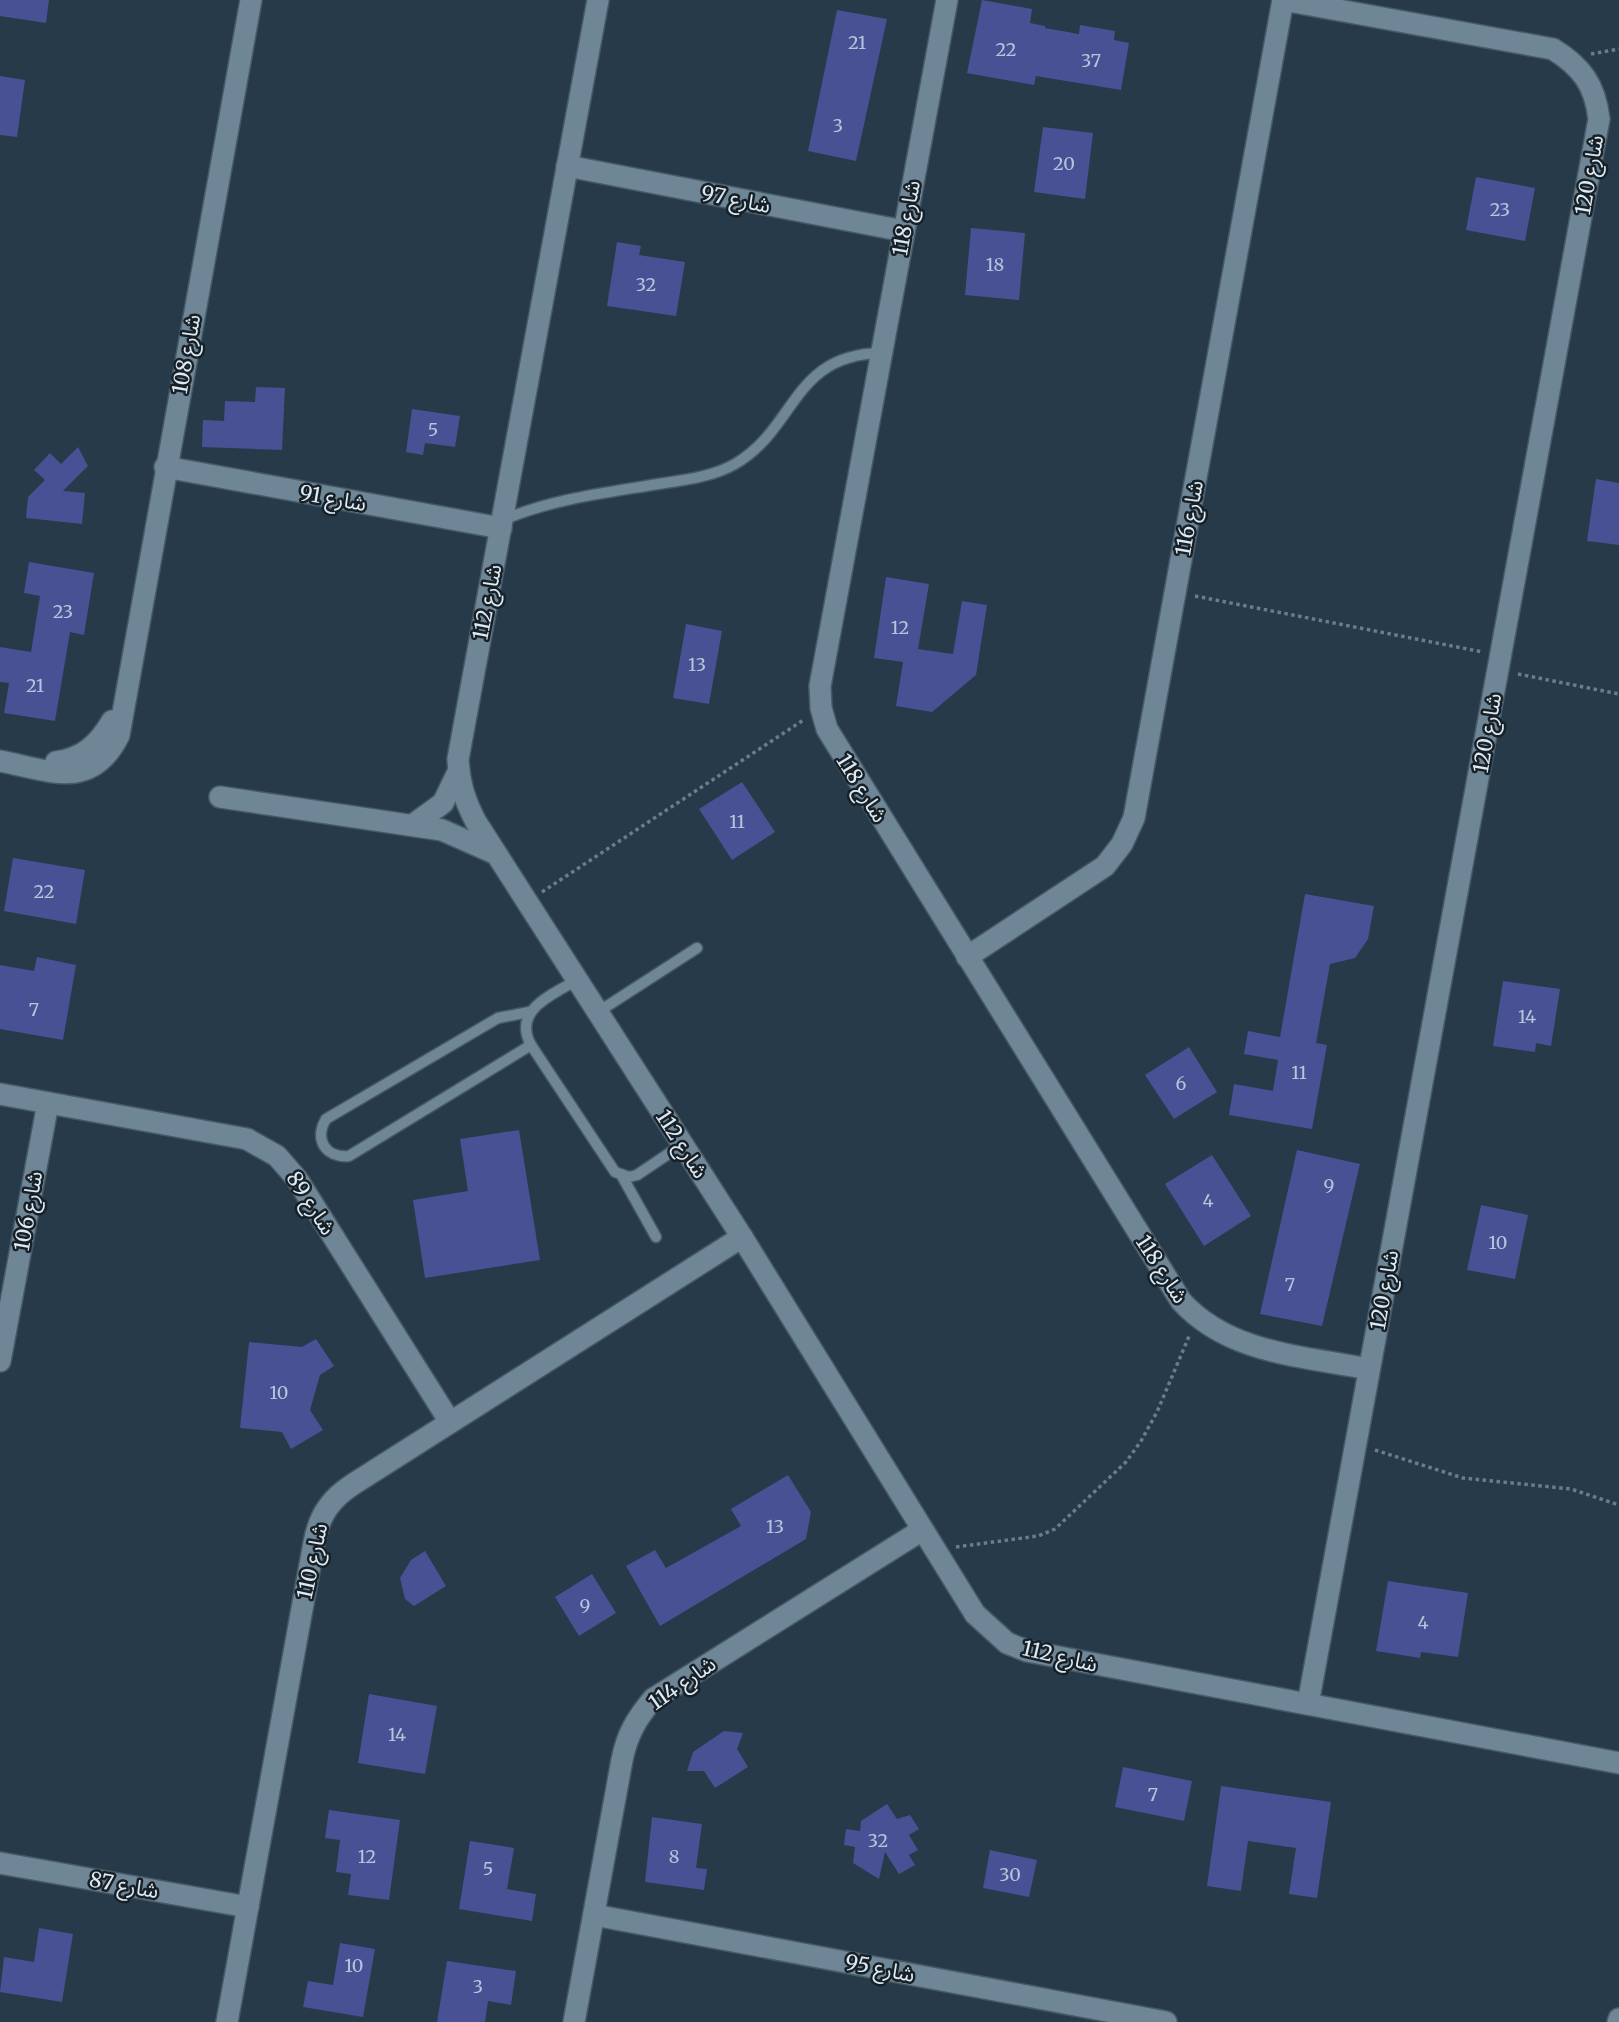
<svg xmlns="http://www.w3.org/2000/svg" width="1619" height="2022" font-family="Merriweather,'Noto Sans Arabic',serif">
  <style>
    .building { fill: #475194 }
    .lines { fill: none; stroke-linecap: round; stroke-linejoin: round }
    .service-casing { stroke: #475966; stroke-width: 13 }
    .minor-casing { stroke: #475966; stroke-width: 24 }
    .path { stroke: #6b7d89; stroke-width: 3.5; stroke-dasharray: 3.5 3.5; stroke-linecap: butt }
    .service { stroke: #6f8697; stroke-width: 10 }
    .minor { stroke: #6f8697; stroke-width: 21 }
    .labels { text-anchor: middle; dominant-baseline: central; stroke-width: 5; stroke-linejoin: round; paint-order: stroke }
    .number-label { font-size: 18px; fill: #b8c4db }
    .street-label { font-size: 21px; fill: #ddeaf3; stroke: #172027 }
  </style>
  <rect width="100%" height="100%" fill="#263a49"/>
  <g class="building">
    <path d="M0,0H49L46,23L0,16Z"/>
    <path d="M982,0L1032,9L1030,23L1045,26V28L1079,34L1080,25L1115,31L1114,40L1129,43L1121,90L1036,76L1034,85L967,73Z"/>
    <path d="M837,10L887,19L856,161L808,151Z"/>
    <path d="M0,76L25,80L17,137L0,135Z"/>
    <path d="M1043,127L1093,133L1085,199L1034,192Z"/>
    <path d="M1476,177L1535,188L1525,241L1466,230Z"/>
    <path d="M971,228L1025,233L1019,300L965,295Z"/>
    <path d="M617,242L641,246L639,255L685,262L676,316L607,306Z"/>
    <path d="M256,387L285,388L282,450L202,447L203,420L224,421L225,401L255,402Z"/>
    <path d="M412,409L460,416L455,447L425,443L423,455L406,452Z"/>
    <path d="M78,447L88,466L63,491L85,493L82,524L26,518L28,497L45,480L34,470L50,453L61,464Z"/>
    <path d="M1596,479L1619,483V545L1587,541Z"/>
    <path d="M29,562L94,573L84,635L70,632L55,721L4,713L9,683L0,682V647L31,652L40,596L24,593Z"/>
    <path d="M886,577L929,584L918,649L953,654L962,601L987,605L976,675L932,712L896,706L903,662L874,658Z"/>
    <path d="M686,624L722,631L709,704L673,698Z"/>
    <path d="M742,782L775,832L732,860L699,809Z"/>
    <path d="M13,858L85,870L76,924L4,911Z"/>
    <path d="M1305,894L1374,906L1368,939L1355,958L1330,964L1316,1043L1327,1045L1312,1129L1229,1115L1234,1084L1273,1091L1278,1060L1244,1054L1248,1031L1280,1037Z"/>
    <path d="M37,957L76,965L63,1040L0,1029V965L34,971Z"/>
    <path d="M1503,981L1560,989L1551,1046L1536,1043L1535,1052L1493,1046Z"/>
    <path d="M1189,1047L1217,1092L1174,1119L1145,1075Z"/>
    <path d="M519,1130L540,1260L425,1278L413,1200L468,1191L460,1139Z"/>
    <path d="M1297,1150L1360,1164L1322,1326L1260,1314Z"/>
    <path d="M1212,1155L1251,1216L1204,1246L1165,1184Z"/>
    <path d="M1481,1205L1528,1215L1515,1279L1467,1270Z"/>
    <path d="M316,1339L334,1366L320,1375L310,1410L323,1430L291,1449L282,1432L240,1428L249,1342L302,1347Z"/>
    <path d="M788,1475L811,1512L806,1539L660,1626L626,1566L655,1550L666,1568L741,1526L731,1509Z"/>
    <path d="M425,1551L446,1586L414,1606L405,1599L400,1578L411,1560Z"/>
    <path d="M592,1574L616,1613L579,1636L555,1597Z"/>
    <path d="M1388,1581L1468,1593L1458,1657L1421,1652L1420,1658L1376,1651Z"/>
    <path d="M369,1694L437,1706L425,1774L358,1763Z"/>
    <path d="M724,1731L743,1733L737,1749L748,1767L715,1788L704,1771H687L693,1752Z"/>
    <path d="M1123,1767L1192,1781L1184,1821L1115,1807Z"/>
    <path d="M1221,1786L1331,1802L1317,1898L1289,1894L1296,1848L1248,1841L1241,1891L1207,1886Z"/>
    <path d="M887,1804L897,1819L910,1815L919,1829L909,1835L918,1850L909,1855L915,1865L899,1874L885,1852L879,1879L853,1863L855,1847L844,1845L846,1829L860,1831L861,1821Z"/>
    <path d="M329,1810L400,1820L389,1900L348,1895L351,1874L336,1872L340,1840L325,1838Z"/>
    <path d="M652,1817L702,1824L696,1868L707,1869L704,1890L645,1882Z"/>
    <path d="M470,1841L514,1848L507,1889L536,1894L532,1921L459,1909Z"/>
    <path d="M990,1850L1037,1860L1029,1897L983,1888Z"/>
    <path d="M39,1928L73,1934L62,2002L0,1992L4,1957L34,1962Z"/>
    <path d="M340,1943L375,1949L363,2017L303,2007L308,1981L333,1985Z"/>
    <path d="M447,1961L516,1971L511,2005L488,2001L485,2022H437Z"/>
  </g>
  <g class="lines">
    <defs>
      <g id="service">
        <path d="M503,520C552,499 605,493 658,484C684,480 712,477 735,464C797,428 792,354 882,353"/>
        <path d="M577,980C552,995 512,1010 531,1045L615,1172L629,1177L637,1175L683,1144"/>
        <path d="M529,1012L498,1018L326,1119C314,1139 325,1158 349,1156L531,1045"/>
        <path d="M598,1012L697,948"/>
        <path d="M622,1176L656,1237"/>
      </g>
      <g id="minor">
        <path d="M598,0L458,759C459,783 465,801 476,822L742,1237L975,1614L1007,1643L1027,1651L1619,1763"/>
        <path d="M947,0L820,686L821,708L827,729L1181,1301C1229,1354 1303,1356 1369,1369"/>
        <path d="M1283,0L1553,49C1582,67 1595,85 1599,119L1308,1704"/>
        <path d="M567,166L904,231"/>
        <path d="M165,467L501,528"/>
        <path d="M0,761C48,770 91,792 119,735L251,0"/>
        <path d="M56,762C83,758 98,745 112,721"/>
        <path d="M220,797L442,830L494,853"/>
        <path d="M414,824L443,803L458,772"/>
        <path d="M967,957L1105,866L1122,844L1134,818L1283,0"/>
        <path d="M0,1094L247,1139L277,1156L297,1179L450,1422"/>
        <path d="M0,1361L48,1103"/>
        <path d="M0,1863L248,1907"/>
        <path d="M594,1915L1166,2022"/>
        <path d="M227,2022L314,1543C319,1515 331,1498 355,1483L742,1237"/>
        <path d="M574,2022L622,1760C627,1735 636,1719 653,1699L922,1530"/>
        <path d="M1618,2022L1619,2019"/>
      </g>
    </defs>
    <use href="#service" class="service-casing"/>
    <use href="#minor" class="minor-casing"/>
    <g class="path">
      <path d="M1591,54L1619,49"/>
      <path d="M1195,596L1483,652"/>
      <path d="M1518,674L1619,694"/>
      <path d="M542,892L805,719"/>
      <path d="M1375,1450L1463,1478L1571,1489L1619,1505"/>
      <path d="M956,1547L1038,1536L1055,1529L1126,1462L1141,1441L1157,1412L1190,1334"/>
    </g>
    <use href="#service" class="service"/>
    <use href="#minor" class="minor"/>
  </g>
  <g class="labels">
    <g class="number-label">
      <text x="857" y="42">21</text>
      <text x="1006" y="49">22</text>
      <text x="1091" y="60">37</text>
      <text x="838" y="125">3</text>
      <text x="1064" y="163">20</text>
      <text x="1500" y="209">23</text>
      <text x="995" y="264">18</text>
      <text x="646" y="284">32</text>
      <text x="433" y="429">5</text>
      <text x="63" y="611">23</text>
      <text x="900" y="627">12</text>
      <text x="697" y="664">13</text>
      <text x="35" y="685">21</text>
      <text x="737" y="821">11</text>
      <text x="44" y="891">22</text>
      <text x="34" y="1009">7</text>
      <text x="1527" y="1016">14</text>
      <text x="1299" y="1072">11</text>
      <text x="1181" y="1083">6</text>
      <text x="1329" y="1185">9</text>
      <text x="1208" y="1200">4</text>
      <text x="1498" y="1242">10</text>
      <text x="1290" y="1284">7</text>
      <text x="279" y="1392">10</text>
      <text x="775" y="1526">13</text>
      <text x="585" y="1605">9</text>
      <text x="1423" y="1622">4</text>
      <text x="397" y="1734">14</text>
      <text x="1153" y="1794">7</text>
      <text x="878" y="1840">32</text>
      <text x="367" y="1856">12</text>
      <text x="674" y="1856">8</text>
      <text x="488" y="1868">5</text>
      <text x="1010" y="1874">30</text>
      <text x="354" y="1965">10</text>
      <text x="478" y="1986">3</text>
    </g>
    <g class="street-label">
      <text transform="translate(1589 175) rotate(-80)">شارع 120</text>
      <text transform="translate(736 199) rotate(11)">شارع 97</text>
      <text transform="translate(906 218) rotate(-80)">شارع 118</text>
      <text transform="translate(186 354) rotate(-80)">شارع 108</text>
      <text transform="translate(333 498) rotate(10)">شارع 91</text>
      <text transform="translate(1189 518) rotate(-80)">شارع 116</text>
      <text transform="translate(487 602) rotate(-79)">شارع 112</text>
      <text transform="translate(1487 733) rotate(-80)">شارع 120</text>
      <text transform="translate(862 788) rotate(58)">شارع 118</text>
      <text transform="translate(682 1144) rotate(57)">شارع 112</text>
      <text transform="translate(311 1203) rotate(57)">شارع 89</text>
      <text transform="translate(28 1211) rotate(-80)">شارع 106</text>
      <text transform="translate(1162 1269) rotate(57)">شارع 118</text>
      <text transform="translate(1384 1290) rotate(-80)">شارع 120</text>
      <text transform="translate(312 1561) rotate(-78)">شارع 110</text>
      <text transform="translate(1060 1656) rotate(13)">شارع 112</text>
      <text transform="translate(682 1683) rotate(-35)">شارع 114</text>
      <text transform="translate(124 1885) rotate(10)">شارع 87</text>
      <text transform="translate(880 1968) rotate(11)">شارع 95</text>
    </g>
  </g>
</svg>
